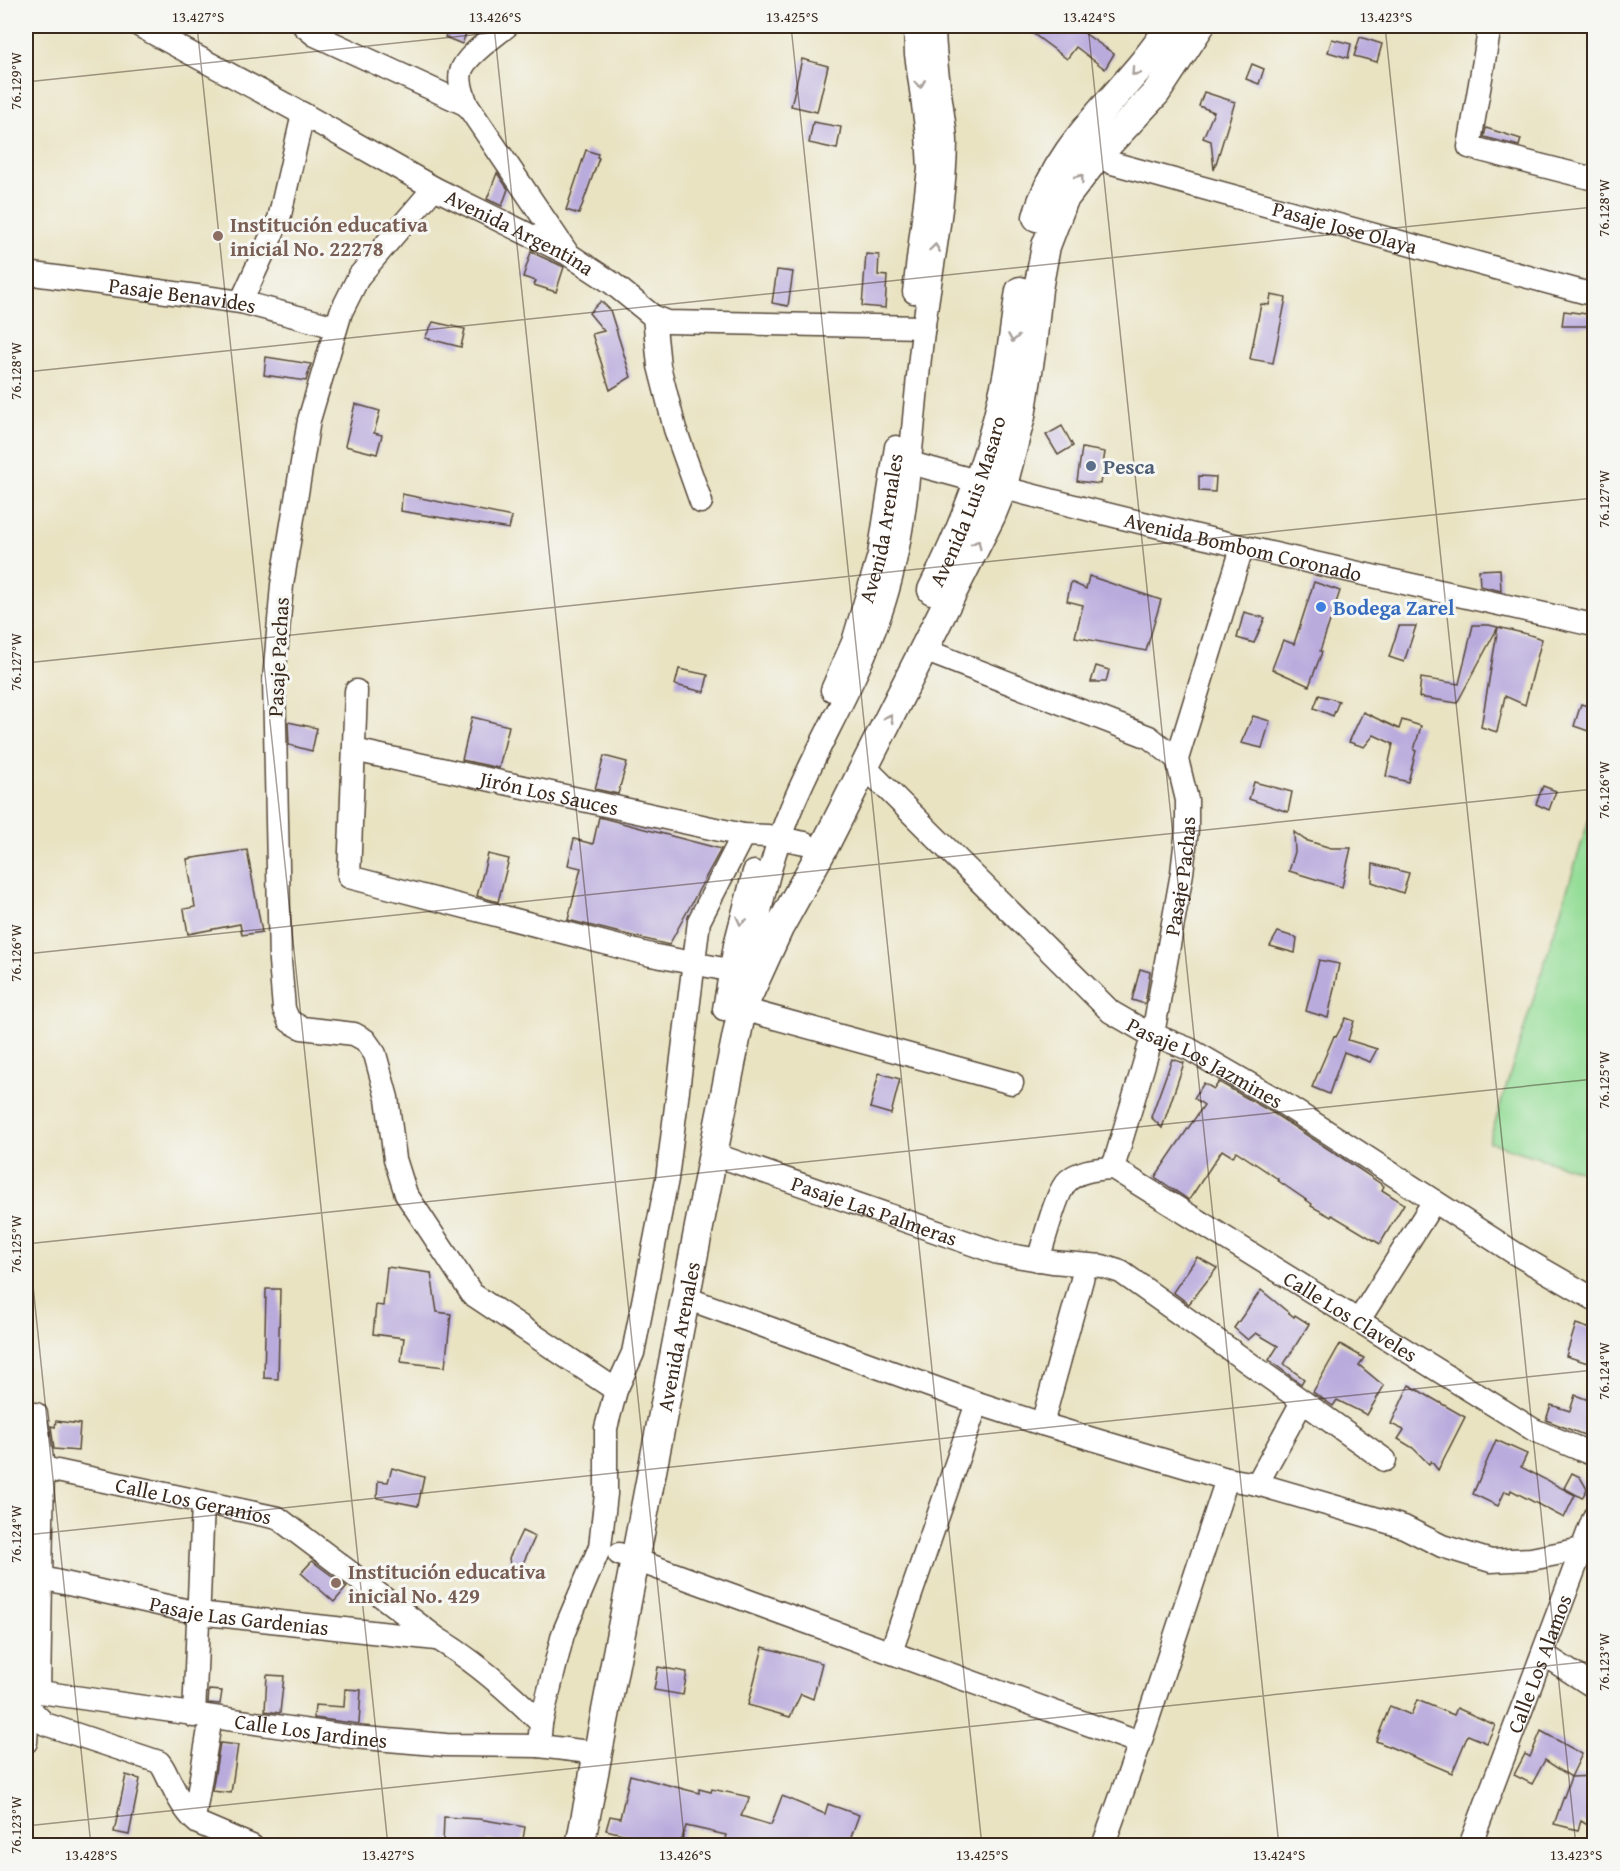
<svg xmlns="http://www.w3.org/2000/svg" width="1620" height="1871" font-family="'Gentium Book Plus',serif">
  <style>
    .green { fill: #94dd97; stroke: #68845a; stroke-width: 1.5 }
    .building { fill: #baabdd }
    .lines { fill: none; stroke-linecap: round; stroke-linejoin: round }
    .minor-casing { stroke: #554637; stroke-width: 25 }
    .major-casing { stroke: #554637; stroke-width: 31 }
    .minor { stroke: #fff; stroke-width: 22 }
    .major { stroke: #fff; stroke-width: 28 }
    .oneway { stroke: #a79f9a }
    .ticks { fill: none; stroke: #3b2a1e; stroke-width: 1.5; stroke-opacity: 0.45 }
    .education-dot { fill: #8d6e63; stroke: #f6f6f2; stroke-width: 2 }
    .service-dot { fill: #5c6f8a; stroke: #f6f6f2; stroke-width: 2 }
    .shop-dot { fill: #3f7fe0; stroke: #f6f6f2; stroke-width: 2 }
    .labels { text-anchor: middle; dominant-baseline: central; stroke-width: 6; stroke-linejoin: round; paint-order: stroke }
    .education-label { font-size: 21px; font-weight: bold; fill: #785e54; stroke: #f6f6f2; text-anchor: start }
    .street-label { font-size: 21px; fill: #3b2a1e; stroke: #f6f6f2 }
    .service-label { font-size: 21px; font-weight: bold; fill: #4e5e75; stroke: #f6f6f2; text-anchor: start }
    .shop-label { font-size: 21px; font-weight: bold; fill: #366cbe; stroke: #f6f6f2; text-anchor: start }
    .neatline { fill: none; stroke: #3b2a1e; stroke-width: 2 }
    .ticks-label { font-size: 15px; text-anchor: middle; fill: #3b2a1e }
  </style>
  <rect width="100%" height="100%" fill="#f6f6f2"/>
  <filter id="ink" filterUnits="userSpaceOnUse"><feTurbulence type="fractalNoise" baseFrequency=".0167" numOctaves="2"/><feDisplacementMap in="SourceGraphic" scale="12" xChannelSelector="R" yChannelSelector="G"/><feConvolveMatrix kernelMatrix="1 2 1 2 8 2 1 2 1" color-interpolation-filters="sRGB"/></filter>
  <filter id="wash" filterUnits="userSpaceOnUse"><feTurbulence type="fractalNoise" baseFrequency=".008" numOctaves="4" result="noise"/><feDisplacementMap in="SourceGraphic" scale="24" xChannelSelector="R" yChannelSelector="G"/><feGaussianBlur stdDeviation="1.35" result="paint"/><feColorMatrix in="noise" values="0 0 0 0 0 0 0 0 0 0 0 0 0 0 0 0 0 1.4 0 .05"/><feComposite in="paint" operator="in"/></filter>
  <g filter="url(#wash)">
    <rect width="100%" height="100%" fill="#e9e3c2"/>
    <g class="green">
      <path d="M1594,803V1139L1583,1172L1489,1142Z"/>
      <path d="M1594,1158V1202L1583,1191Z"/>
    </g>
    <g id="blocks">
      <g class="building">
        <path d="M450,26H469L462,44L445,37Z"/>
        <path d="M1023,26H1074L1114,54L1105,69L1076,47L1067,59Z"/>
        <path d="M1360,37L1382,44L1377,62L1354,56Z"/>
        <path d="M1332,39L1351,44L1348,58L1328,52Z"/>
        <path d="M802,59L828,66L817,112L791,106Z"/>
        <path d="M1252,64L1264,69L1259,84L1246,79Z"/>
        <path d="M1204,92L1235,102L1214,170L1211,141L1203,138L1214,112L1199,106Z"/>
        <path d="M813,122L841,127L837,149L809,143Z"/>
        <path d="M1486,128L1521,139L1519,146L1484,137Z"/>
        <path d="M586,150L598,154L597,157L599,158L579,214L566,210Z"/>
        <path d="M497,173L508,189L502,206L487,199Z"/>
        <path d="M531,252L564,267L556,292L534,285L536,281L523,277Z"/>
        <path d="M866,254L879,255L878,275L887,276L885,308L862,306Z"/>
        <path d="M777,270L793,272L788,306L772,303Z"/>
        <path d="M1271,295L1286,298L1273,363L1250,359L1261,304L1269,305Z"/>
        <path d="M601,301L610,310L631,377L610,390L592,334L604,331L589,313Z"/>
        <path d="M1564,311L1594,315V326H1562Z"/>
        <path d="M433,322L465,329L461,347L425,338Z"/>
        <path d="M266,357L311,364L306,381L264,375Z"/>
        <path d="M355,404L380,411L374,433L382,435L377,454L345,446Z"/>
        <path d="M1062,426L1073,446L1058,455L1046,435Z"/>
        <path d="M1082,448L1105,452L1100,484L1077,481Z"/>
        <path d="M1199,476L1216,477L1215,492L1199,491Z"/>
        <path d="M402,494L512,517L509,529L401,511Z"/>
        <path d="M1500,569L1501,591L1480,586L1479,570Z"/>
        <path d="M1089,576L1161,600L1146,651L1075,637L1083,605L1067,601L1071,582L1086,589Z"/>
        <path d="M1314,582L1340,591L1320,651L1322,652L1309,686L1272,669L1283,640L1294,644Z"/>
        <path d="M1244,612L1265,618L1254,643L1237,638Z"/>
        <path d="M1473,625H1489L1527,634L1542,639L1525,705L1505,696L1497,732L1481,727L1498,627L1457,703L1419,697L1421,678L1459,684Z"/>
        <path d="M1399,626H1416L1404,662L1389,657Z"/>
        <path d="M1096,666L1109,670L1106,682H1091Z"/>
        <path d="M679,669L708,675L704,692L675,685Z"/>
        <path d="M1319,695L1339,701L1333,716L1314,708Z"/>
        <path d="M1581,704L1594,708V733L1574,726Z"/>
        <path d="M1363,712L1399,729L1402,720L1421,726L1414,750L1416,751L1408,782L1386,776L1393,744L1374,735L1364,747L1349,742Z"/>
        <path d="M1253,716L1270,721L1262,748L1241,743Z"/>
        <path d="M472,717L509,726L499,768L462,760Z"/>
        <path d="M288,722L317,728L312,751L289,745Z"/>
        <path d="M604,756L627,762L618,794L595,789Z"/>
        <path d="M1254,782L1292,792L1288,812L1249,799Z"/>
        <path d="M1543,786L1556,791L1549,810L1536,804Z"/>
        <path d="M599,817L721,849L669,945L568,920L581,868L568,865L574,839L593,844Z"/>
        <path d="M1294,832L1305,840L1331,848H1351L1342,887L1289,871L1295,852Z"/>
        <path d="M247,850L262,932L242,935L240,924L188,934L184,909L195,907L187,859Z"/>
        <path d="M488,854L509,859L498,902L477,896Z"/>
        <path d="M1373,864L1409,873L1403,893L1372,882Z"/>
        <path d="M1278,932L1297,938L1295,953L1270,946Z"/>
        <path d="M1319,960L1339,964L1328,1018L1306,1011Z"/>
        <path d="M1140,969L1150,972L1145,1004L1132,1000Z"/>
        <path d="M1346,1018L1354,1021L1348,1040L1377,1049L1370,1062L1344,1052L1329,1094L1312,1087L1334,1036L1336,1037Z"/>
        <path d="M1172,1059L1184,1063L1162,1128L1151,1117Z"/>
        <path d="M879,1073L900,1079L891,1114L870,1108Z"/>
        <path d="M1219,1082L1273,1113L1359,1169L1384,1186L1382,1190L1404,1204L1380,1244L1332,1215L1331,1217L1311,1206L1312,1204L1277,1180L1278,1179L1236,1151L1233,1157L1222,1150L1189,1200L1155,1177L1204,1105L1194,1098L1204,1083L1214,1089Z"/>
        <path d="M1197,1257L1217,1268L1189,1304L1173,1292Z"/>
        <path d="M387,1267L431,1273L437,1312L451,1314L445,1367L401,1362L404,1338L373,1334L376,1305L383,1306Z"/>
        <path d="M266,1289H280L278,1379L264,1378Z"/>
        <path d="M1261,1290L1294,1317L1295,1315L1309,1324L1284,1364L1304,1379L1301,1384L1269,1360L1278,1346L1256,1333L1248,1340L1234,1328Z"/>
        <path d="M1576,1324L1594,1330V1365L1566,1356Z"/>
        <path d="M1340,1344L1364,1358L1359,1365L1384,1386L1367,1415L1337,1400L1333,1406L1313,1392Z"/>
        <path d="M1409,1385L1465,1417L1438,1470L1431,1461L1429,1464L1413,1448L1398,1439L1404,1430L1391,1424Z"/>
        <path d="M1575,1395L1594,1402V1439L1546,1420L1551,1405L1570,1411Z"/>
        <path d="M56,1421L80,1424L78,1451L54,1449L51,1426L55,1427Z"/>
        <path d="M1496,1440L1527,1454L1521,1467L1575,1495L1564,1518L1511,1490L1510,1493L1505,1491L1498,1506L1473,1494Z"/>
        <path d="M392,1468L424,1477L418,1506L377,1498L378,1481L388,1482Z"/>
        <path d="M1572,1473L1580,1477L1587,1489L1582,1498L1564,1488Z"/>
        <path d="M522,1531L535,1537L520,1570L510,1564L509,1558Z"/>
        <path d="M312,1561L347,1587L334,1602L301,1573Z"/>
        <path d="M763,1647L822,1663L813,1699L801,1694L790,1717L748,1705Z"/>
        <path d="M658,1667L687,1672L683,1695L654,1690Z"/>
        <path d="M267,1675L284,1676L280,1713L265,1711Z"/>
        <path d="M345,1689L361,1690L359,1724L314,1718L315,1705L344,1707Z"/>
        <path d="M209,1690L222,1691L220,1704L208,1703Z"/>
        <path d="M1417,1700L1454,1715L1457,1708L1495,1725L1487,1743L1468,1735L1452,1773L1376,1741L1390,1706L1411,1715Z"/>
        <path d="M1541,1731L1582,1754L1571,1777L1545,1760L1532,1784L1514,1775L1525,1754L1530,1757Z"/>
        <path d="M220,1743L238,1745L231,1793L212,1791Z"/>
        <path d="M126,1775L140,1779L129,1835L114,1832Z"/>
        <path d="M630,1775L699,1793V1789L711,1792L712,1789L750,1797L741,1816L771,1825L782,1796L825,1814L828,1804L859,1815L848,1845H745L725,1839L726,1835L686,1826L680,1845H658L659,1843L606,1830L610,1816L620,1818Z"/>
        <path d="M1594,1776V1829L1581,1821L1578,1830L1554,1824L1571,1777Z"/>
        <path d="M444,1817L479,1819L525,1827L522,1845L487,1840L486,1845H443Z"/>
      </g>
    </g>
  </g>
  <g filter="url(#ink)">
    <use href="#blocks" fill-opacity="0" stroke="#554637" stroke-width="1.5"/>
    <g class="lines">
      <defs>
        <g id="minor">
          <path id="s1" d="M140,26L303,114L434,188L568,254L612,283L654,317L667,322L924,327"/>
          <path d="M304,26L315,35L467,105"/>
          <path d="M507,26C495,36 464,57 461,72C458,83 464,95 467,105L566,251"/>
          <path d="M934,26C934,53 938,80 942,107C943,118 946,131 946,142C945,208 930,274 922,340C911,428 910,528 881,612C857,683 816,746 788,816C763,877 754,944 742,1009L1012,1083"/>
          <path d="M1490,26L1469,147L1594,179"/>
          <path id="s2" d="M1085,145L1112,163L1594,295"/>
          <path d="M434,188L359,276L341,312L309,420L282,585L274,680L280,961L284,1009L289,1021L302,1028L354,1034L365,1040L375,1054L387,1098L395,1159L406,1194L472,1294L616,1390"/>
          <path id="s3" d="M26,273L241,302L336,327"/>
          <path d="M914,292L929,169L927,134L916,54L915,26"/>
          <path d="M241,302L279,219L303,114"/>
          <path d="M654,317L659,366L675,429L701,502"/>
          <path id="s4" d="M896,459C1126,523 1361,574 1594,625"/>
          <path d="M924,650L1149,737L1177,759"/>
          <path id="s5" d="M832,690L853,642L879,555L896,447"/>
          <path d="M356,691L349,877L651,955L744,973"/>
          <path id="s6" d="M354,750L743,835L768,836L805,843"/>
          <path id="s7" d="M865,767L1111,1012L1144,1031L1189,1049L1281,1102L1516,1254L1594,1299"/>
          <path d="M724,1009L735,945L754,872"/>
          <path id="s8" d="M713,1154L998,1253L1052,1262L1102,1266L1121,1272L1385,1460"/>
          <path id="s9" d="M1113,1168L1153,1034L1182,873L1187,829V800L1177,759L1242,548"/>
          <path id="s10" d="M1113,1168L1534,1430L1594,1455"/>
          <path d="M1038,1260C1044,1242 1055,1197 1065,1184C1076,1170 1097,1169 1113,1168"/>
          <path d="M686,1298L977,1403L1042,1424L1227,1479L1257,1484L1378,1519L1404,1527L1442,1546L1491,1561L1531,1559L1582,1549"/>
          <path d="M1359,1320L1434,1201"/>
          <path d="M36,1414L43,1468L39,1691"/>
          <path d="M1042,1424L1086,1265"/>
          <path id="s11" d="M43,1468L278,1518L438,1639C473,1660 512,1694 541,1723L539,1746"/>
          <path d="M1257,1484L1302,1402"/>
          <path d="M619,1554L1140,1743"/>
          <path id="s12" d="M42,1578L198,1613L436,1639"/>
          <path d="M891,1652L977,1403"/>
          <path d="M1543,1654L1594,1687"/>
          <path id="s13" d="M26,1690L353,1737L446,1745L539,1746L598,1753"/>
          <path d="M26,1705L45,1724L159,1762C166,1770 167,1778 173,1787C179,1800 187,1814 198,1823L252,1846"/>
          <path d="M194,1716L203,1504"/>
          <path d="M541,1723L563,1634L600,1547L606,1494V1428L616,1390L633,1353L667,1179L699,921L743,835"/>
          <path d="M26,1742L28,1708"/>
          <path d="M194,1819L211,1717"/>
          <path d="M1103,1846L1140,1743L1227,1479"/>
          <path id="s14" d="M1470,1846L1594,1517"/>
        </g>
        <g id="major">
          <path d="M1037,217C1059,138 1129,92 1170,26"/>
          <path id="s15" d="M932,590C965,525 991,454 1006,382C1012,352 1015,321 1020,291"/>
          <path id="s16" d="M580,1846L713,1154L742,1009L779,928L825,845L991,516L1002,489L1021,416L1032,346L1038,289L1046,246L1064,199L1098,155L1156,93L1200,26"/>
        </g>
      </defs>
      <use href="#minor" class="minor-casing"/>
      <use href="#major" class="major-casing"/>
      <use href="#minor" class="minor"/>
      <use href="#major" class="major"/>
    </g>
    <defs><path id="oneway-chevron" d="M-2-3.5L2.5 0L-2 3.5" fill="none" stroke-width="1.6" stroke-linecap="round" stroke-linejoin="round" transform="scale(1.5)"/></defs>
    <g class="oneway">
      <use href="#oneway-chevron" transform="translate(1135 72) rotate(132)"/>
      <use href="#oneway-chevron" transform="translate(920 84) rotate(82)"/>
      <use href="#oneway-chevron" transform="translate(1080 178) rotate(-53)"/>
      <use href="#oneway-chevron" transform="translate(935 248) rotate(-82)"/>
      <use href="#oneway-chevron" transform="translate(1013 338) rotate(99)"/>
      <use href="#oneway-chevron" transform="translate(977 544) rotate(-63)"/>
      <use href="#oneway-chevron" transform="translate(889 718) rotate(-63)"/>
      <use href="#oneway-chevron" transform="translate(741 921) rotate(104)"/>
    </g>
  </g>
  <path class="ticks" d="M197,26L388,1846M494,26L685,1846M791,26L982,1846M1088,26L1279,1846M1385,26L1576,1846M26,82L558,26M26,372L1594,207M26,663L1594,498M26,954L1594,789M26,1218L91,1846M26,1244L1594,1079M26,1535L1594,1370M26,1826L1594,1661"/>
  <g class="education-dot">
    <circle cx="218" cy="236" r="6"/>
    <circle cx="336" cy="1583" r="6"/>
  </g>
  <circle class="service-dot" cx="1091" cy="466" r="6"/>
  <circle class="shop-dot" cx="1321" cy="607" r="6"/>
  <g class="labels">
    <g class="education-label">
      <text x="230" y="224">Institución educativa<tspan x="230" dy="24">inicial No. 22278</tspan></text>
      <text x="348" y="1571">Institución educativa<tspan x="348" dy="24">inicial No. 429</tspan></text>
    </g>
    <g class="street-label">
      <text stroke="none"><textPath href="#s2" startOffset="274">Pasaje Jose Olaya</textPath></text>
      <text stroke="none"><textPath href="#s1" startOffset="432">Avenida Argentina</textPath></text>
      <text stroke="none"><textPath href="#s3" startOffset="158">Pasaje Benavides</textPath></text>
      <text stroke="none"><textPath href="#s15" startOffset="96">Avenida Luis Masaro</textPath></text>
      <text stroke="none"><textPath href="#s5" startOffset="170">Avenida Arenales</textPath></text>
      <text stroke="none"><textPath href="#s4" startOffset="358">Avenida Bombom Coronado</textPath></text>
      <text transform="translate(278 657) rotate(-87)">Pasaje Pachas</text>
      <text stroke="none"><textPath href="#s6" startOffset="200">Jirón Los Sauces</textPath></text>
      <text stroke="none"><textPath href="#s9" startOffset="300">Pasaje Pachas</textPath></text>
      <text stroke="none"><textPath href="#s7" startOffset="454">Pasaje Los Jazmines</textPath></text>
      <text stroke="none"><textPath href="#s8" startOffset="171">Pasaje Las Palmeras</textPath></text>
      <text stroke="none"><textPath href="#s10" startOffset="280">Calle Los Claveles</textPath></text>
      <text stroke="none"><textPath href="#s16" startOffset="519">Avenida Arenales</textPath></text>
      <text stroke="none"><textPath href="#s11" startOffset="154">Calle Los Geranios</textPath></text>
      <text stroke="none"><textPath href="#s12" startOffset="201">Pasaje Las Gardenias</textPath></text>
      <text stroke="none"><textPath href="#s14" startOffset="195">Calle Los Alamos</textPath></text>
      <text stroke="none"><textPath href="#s13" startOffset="288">Calle Los Jardines</textPath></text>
    </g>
    <g class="service-label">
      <text x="1103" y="466">Pesca</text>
    </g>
    <g class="shop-label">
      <text x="1333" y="607">Bodega Zarel</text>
    </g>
  </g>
  <rect width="1620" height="1871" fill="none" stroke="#f6f6f2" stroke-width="66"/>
  <rect x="33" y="33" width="1554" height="1805" class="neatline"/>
  <g class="ticks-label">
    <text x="198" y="22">13.427°S</text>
    <text x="495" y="22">13.426°S</text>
    <text x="792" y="22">13.425°S</text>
    <text x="1089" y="22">13.424°S</text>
    <text x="1386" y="22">13.423°S</text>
    <text transform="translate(16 81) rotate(-90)" y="5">76.129°W</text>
    <text transform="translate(1604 208) rotate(-90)" y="5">76.128°W</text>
    <text transform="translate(16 371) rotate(-90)" y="5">76.128°W</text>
    <text transform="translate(1604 499) rotate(-90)" y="5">76.127°W</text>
    <text transform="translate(16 662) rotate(-90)" y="5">76.127°W</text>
    <text transform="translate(1604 790) rotate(-90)" y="5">76.126°W</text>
    <text transform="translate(16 953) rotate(-90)" y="5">76.126°W</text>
    <text transform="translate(1604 1080) rotate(-90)" y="5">76.125°W</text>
    <text transform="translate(16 1244) rotate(-90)" y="5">76.125°W</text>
    <text transform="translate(1604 1371) rotate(-90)" y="5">76.124°W</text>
    <text transform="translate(16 1534) rotate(-90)" y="5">76.124°W</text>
    <text transform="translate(1604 1662) rotate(-90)" y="5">76.123°W</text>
    <text transform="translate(16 1825) rotate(-90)" y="5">76.123°W</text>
    <text x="91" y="1860">13.428°S</text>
    <text x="388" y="1860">13.427°S</text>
    <text x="685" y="1860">13.426°S</text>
    <text x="982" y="1860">13.425°S</text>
    <text x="1279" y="1860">13.424°S</text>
    <text x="1576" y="1860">13.423°S</text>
  </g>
</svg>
